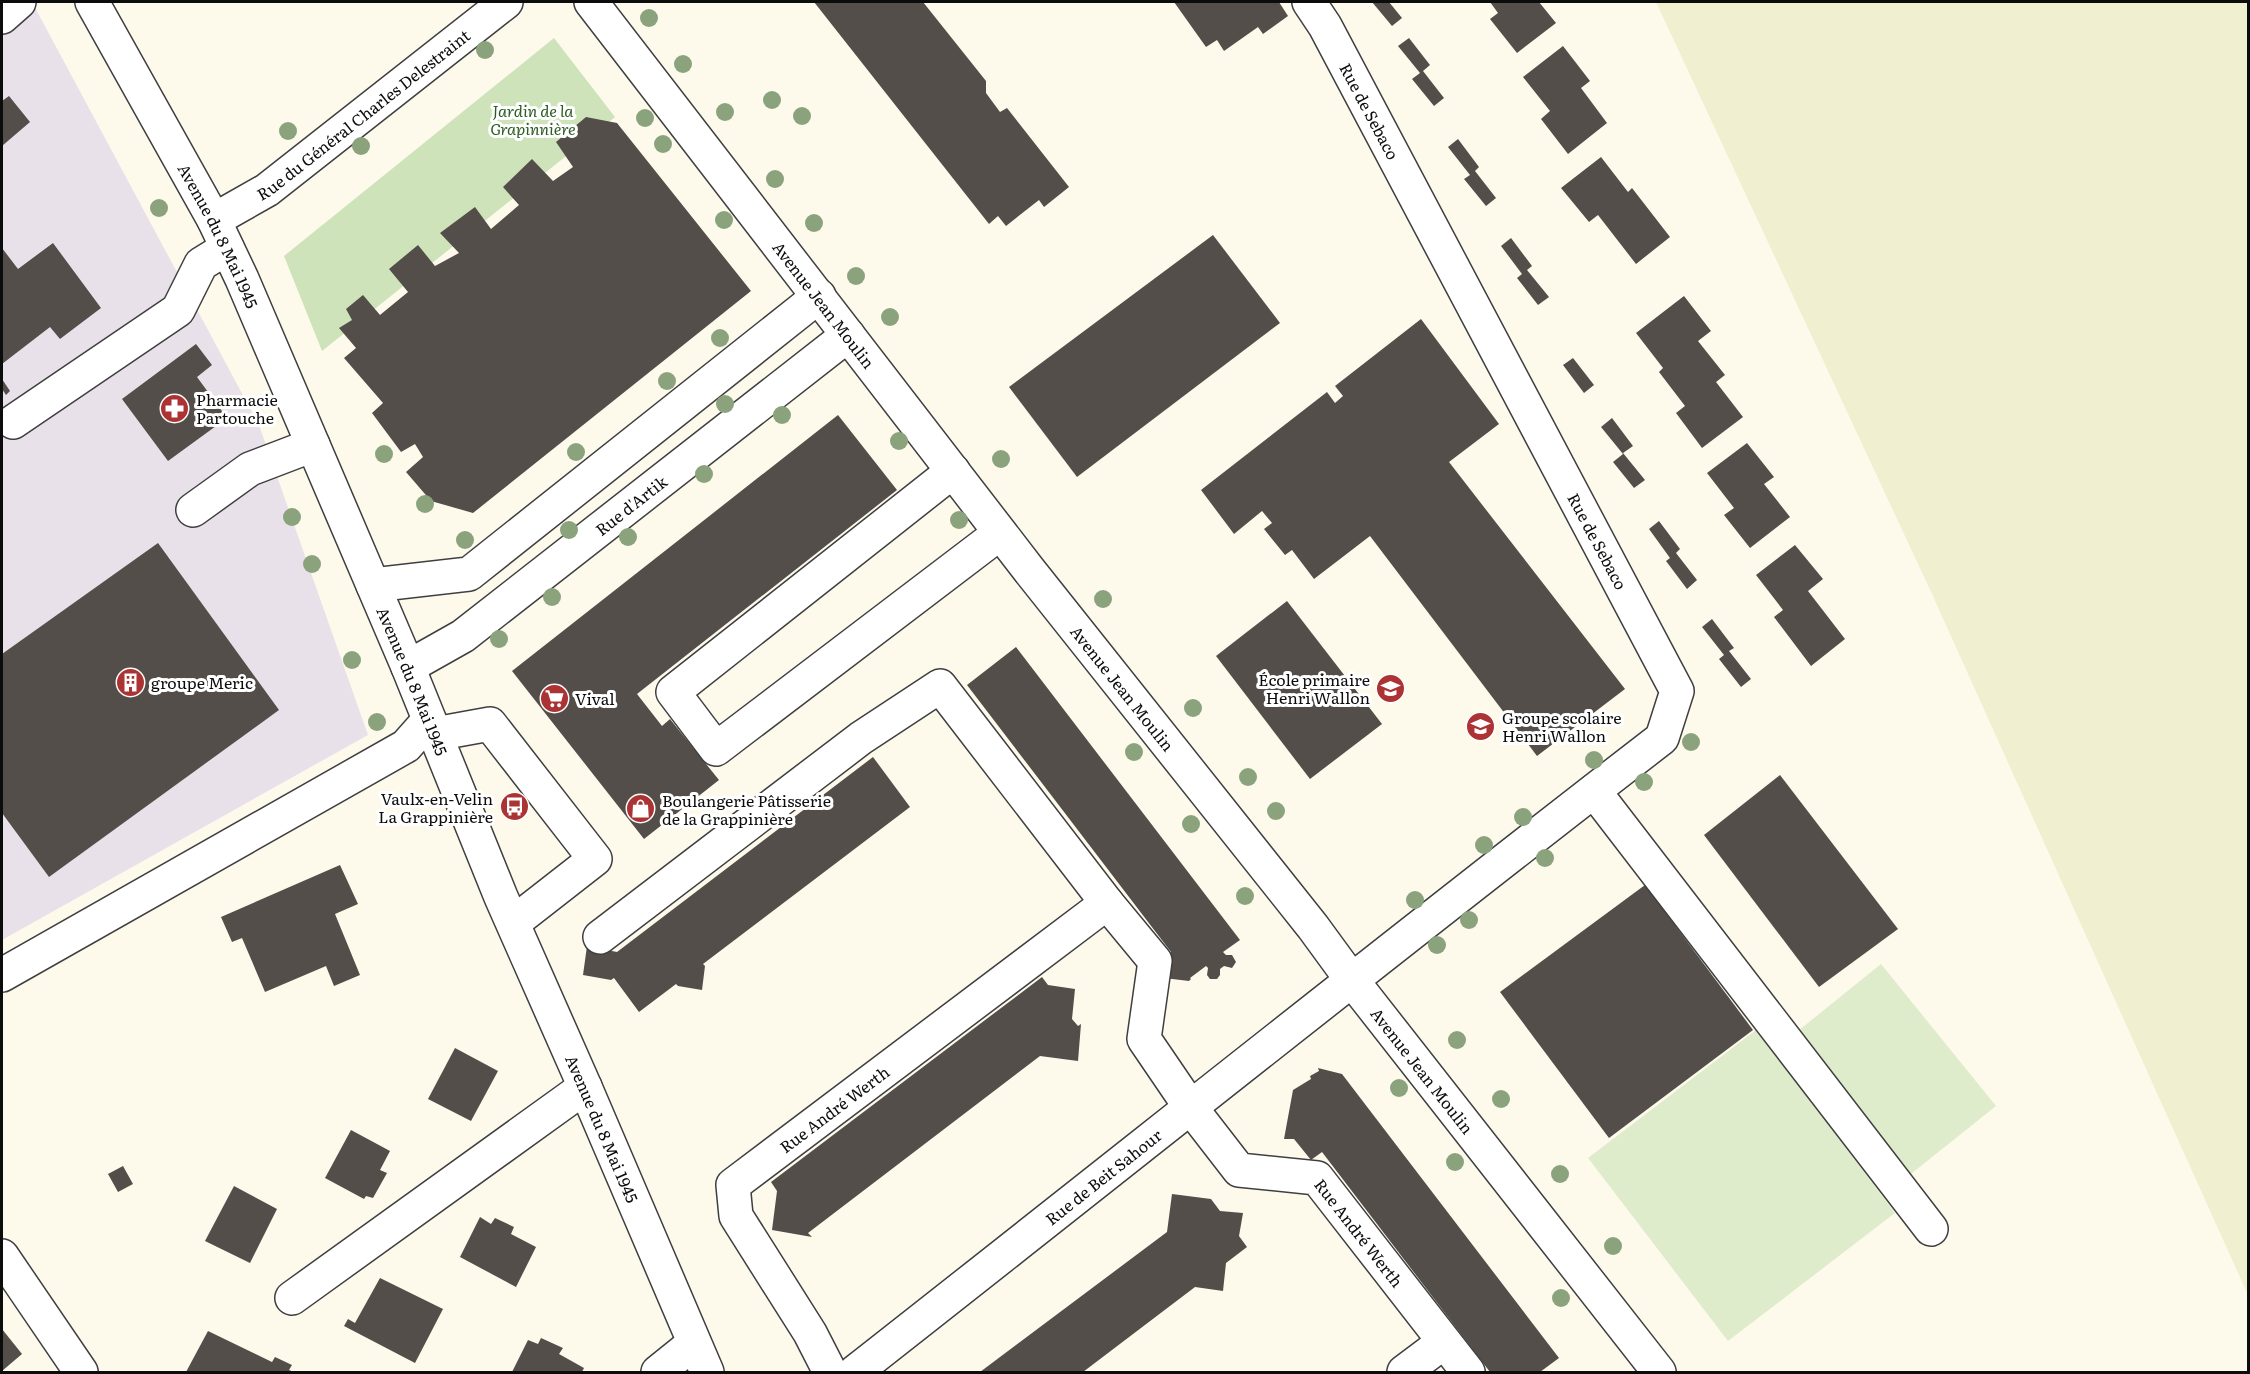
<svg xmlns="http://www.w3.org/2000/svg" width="2250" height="1374" font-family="Literata,serif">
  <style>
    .industrial { fill: #e9e1ea }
    .farmland { fill: #f0efcf }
    .green { fill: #cee3ba }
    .pitch { fill: #dfeccb }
    .building { fill: #534e49 }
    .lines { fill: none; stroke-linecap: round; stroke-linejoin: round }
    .minor-casing { stroke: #3f3f3f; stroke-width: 36 }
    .minor { stroke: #fff; stroke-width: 33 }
    .tree { fill: #8ba37d }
    .labels { text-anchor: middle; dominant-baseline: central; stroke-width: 6; stroke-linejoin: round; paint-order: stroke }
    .park-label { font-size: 16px; font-style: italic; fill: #2d5c23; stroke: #fff }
    .street-label { font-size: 16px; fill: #0c0c0c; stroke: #fff }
    .poi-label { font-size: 16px; fill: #0c0c0c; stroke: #fff; text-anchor: start }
  </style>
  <rect width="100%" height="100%" fill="#fdfaec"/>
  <path class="industrial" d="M2,2H32L259,425L368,735L2,940Z"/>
  <path class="farmland" d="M1656,2H2248V1295L1932,594Z"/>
  <path class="green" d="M554,38L615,117L322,351L284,256Z"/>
  <g class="pitch">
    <path d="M1881,964L1996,1106L1907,1177L1793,1035Z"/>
    <path d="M1756,1030L1895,1213L1728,1341L1588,1158Z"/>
  </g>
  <g class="building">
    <path d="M814,2H923L986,81V93L1000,112L1007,108L1069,187L1044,207L1039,200L1006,226L998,216L989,224Z"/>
    <path d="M1174,2H1279L1288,16L1263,34L1258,27L1224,51L1217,40L1206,47Z"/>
    <path d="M1372,2H1389L1402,18L1392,26Z"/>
    <path d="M1490,2H1539L1556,23L1517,53L1490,19L1498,13Z"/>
    <path d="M1409,38L1430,65L1423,71L1444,98L1434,106L1412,79L1420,73L1398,46Z"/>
    <path d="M1563,46L1590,81L1581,88L1607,123L1568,154L1541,119L1550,111L1523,77Z"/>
    <path d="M9,96L30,122L2,146V101Z"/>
    <path d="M586,117L617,123L751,291L473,513L431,501L406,472L423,457L415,444L401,452L372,413L383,403L344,358L356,348L339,328L352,320L346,309L363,295L380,315L408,292L389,269L418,245L435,266L459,253L440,233L475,207L491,229L519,205L503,187L532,159L553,181L573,167L556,142Z"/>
    <path d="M1458,139L1479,167L1475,171L1496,198L1486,206L1464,179L1470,175L1448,147Z"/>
    <path d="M1601,157L1628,192L1632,188L1670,237L1636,264L1598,215L1589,222L1561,188Z"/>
    <path d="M1213,235L1280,323L1077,477L1009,387Z"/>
    <path d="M1511,238L1532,266L1527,270L1549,297L1538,305L1517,278L1522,274L1501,246Z"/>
    <path d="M53,243L101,308L60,339L50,327L2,364V248L18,269Z"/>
    <path d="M1684,296L1711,331L1698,341L1725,375L1716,382L1743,417L1702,448L1676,413L1685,406L1659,372L1663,368L1636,333Z"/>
    <path d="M1421,319L1499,424L1449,462L1625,689L1537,756L1370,536L1314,579L1292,550L1285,555L1264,529L1272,523L1262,511L1234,534L1201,490L1327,392L1335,403L1343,396L1335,386Z"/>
    <path d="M196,344L212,365L197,377L227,418L168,461L122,399Z"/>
    <path d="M1573,358L1594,385L1584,393L1563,365Z"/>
    <path d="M2,379L10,391L6,395L2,389Z"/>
    <path d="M838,415L897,490L637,694L662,726L670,719L719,780L644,839L512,671Z"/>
    <path d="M1612,418L1633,446L1623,453L1645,480L1634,488L1613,462L1623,454L1601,427Z"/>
    <path d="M1747,443L1774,477L1764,484L1790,517L1750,548L1724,515L1734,508L1707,473Z"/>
    <path d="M1659,521L1680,549L1676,553L1697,580L1687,589L1666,561L1670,558L1649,529Z"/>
    <path d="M158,543L279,710L49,877L2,813V654Z"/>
    <path d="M1795,545L1823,579L1808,591L1845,639L1811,666L1774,617L1783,610L1756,575Z"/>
    <path d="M1287,601L1382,724L1310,779L1216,656Z"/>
    <path d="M1712,619L1734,648L1729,651L1751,679L1741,687L1719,659L1724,655L1702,627Z"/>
    <path d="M1016,647L1240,940L1223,952L1226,955H1232L1236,962L1232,968L1224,966L1220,969V975L1217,979H1210L1207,975L1208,968L1206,966L1190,978L1191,979L1189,981L1164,978L1168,954L1171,952L967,685Z"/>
    <path d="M873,757L910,807L703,964L705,966L702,990L678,986L676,984L639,1012L614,978L611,980L583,975L587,946L617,952Z"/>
    <path d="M1780,775L1898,929L1819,987L1704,835Z"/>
    <path d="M340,865L358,904L335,914L360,975L334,986L326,966L265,992L242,938L232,942L221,917Z"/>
    <path d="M1645,885L1753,1030L1609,1138L1500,992Z"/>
    <path d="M1042,977L1048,985L1075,989L1072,1019L1078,1026L1081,1024L1078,1061L1040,1056L808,1233L812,1237L772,1230L777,1191L771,1182Z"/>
    <path d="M455,1048L498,1071L471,1121L428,1099Z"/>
    <path d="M1318,1068L1342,1074L1559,1358L1540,1372H1490L1322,1152L1311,1160L1294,1139H1284L1293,1090L1311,1079L1310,1076L1319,1071Z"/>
    <path d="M351,1130L390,1151L380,1170L387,1173L373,1198L366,1196L364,1199L325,1178Z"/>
    <path d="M123,1166L133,1184L118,1192L108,1174Z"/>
    <path d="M234,1186L277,1209L250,1263L205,1241Z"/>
    <path d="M1172,1194L1211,1199L1220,1211L1243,1213L1239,1236L1247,1247L1226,1263L1223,1291L1195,1287L1083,1372H980L1167,1232Z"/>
    <path d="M480,1217L491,1224L495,1218L514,1227L511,1234L536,1247L516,1287L460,1257Z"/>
    <path d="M380,1278L443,1309L415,1363L344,1326L348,1319L355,1323Z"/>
    <path d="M2,1329L22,1354L2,1371Z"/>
    <path d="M208,1331L272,1362L275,1357L292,1365L289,1370L294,1372H186Z"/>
    <path d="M541,1338L563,1348L559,1354L584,1368L582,1372H512L528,1340L538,1344Z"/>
  </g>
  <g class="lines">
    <defs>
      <g id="minor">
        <path id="s1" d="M92,2L214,220L242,279L408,667L501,897L585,1087L707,1372"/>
        <path id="s2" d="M591,2L1029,570L1313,927L1351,979L1659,1372"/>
        <path d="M2,17L19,2"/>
        <path id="s3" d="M214,220L267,190L506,2"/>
        <path d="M13,422L178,310L201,264L227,248"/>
        <path d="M953,471L673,692L716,749L1000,533"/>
        <path d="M193,510L250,469L313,445"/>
        <path d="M373,585L469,574L819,296"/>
        <path id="s4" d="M408,667L463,636L848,335"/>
        <path d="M435,734L490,724L595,859L513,923"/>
        <path d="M1594,791L1931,1229"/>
        <path id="s5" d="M600,937L861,738L940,686L1107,903L1155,961L1144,1039L1191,1108L1239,1170L1317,1178L1468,1372"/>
        <path d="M2,975L406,746L429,720"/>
        <path d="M2,1256L81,1372"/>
        <path d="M292,1298L585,1087"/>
        <path d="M658,1372L694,1343"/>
        <path id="s6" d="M830,1372L810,1333L736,1216L733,1185L1107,903"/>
        <path id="s7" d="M855,1372C1124,1161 1391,947 1662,738L1677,691L1325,26L1309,2"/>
        <path d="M1404,1372L1444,1342"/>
      </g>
    </defs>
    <use href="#minor" class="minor-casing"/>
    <use href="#minor" class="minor"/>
  </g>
  <g class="tree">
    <circle cx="649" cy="18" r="9"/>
    <circle cx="485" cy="50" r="9"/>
    <circle cx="683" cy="64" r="9"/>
    <circle cx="772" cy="100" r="9"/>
    <circle cx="725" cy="112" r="9"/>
    <circle cx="802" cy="116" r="9"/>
    <circle cx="645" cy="118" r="9"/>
    <circle cx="288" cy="131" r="9"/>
    <circle cx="663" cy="144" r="9"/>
    <circle cx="361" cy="146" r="9"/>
    <circle cx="775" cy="179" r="9"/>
    <circle cx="159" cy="208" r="9"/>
    <circle cx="724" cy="220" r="9"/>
    <circle cx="814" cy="223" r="9"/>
    <circle cx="856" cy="276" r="9"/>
    <circle cx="890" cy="317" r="9"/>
    <circle cx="720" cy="338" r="9"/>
    <circle cx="667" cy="381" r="9"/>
    <circle cx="725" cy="404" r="9"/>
    <circle cx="782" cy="415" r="9"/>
    <circle cx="899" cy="441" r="9"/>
    <circle cx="576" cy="452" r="9"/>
    <circle cx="384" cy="454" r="9"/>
    <circle cx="1001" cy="459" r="9"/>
    <circle cx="704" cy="474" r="9"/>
    <circle cx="425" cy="504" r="9"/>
    <circle cx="292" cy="517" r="9"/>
    <circle cx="959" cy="520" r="9"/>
    <circle cx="569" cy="530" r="9"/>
    <circle cx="628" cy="537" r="9"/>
    <circle cx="465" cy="540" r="9"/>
    <circle cx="312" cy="564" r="9"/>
    <circle cx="552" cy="597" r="9"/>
    <circle cx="1103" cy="599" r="9"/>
    <circle cx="499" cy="639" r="9"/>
    <circle cx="352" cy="660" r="9"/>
    <circle cx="1193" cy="708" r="9"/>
    <circle cx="377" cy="722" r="9"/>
    <circle cx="1691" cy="742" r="9"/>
    <circle cx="1134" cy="752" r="9"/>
    <circle cx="1594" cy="760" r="9"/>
    <circle cx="1248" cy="777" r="9"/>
    <circle cx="1644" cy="782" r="9"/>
    <circle cx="1276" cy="811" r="9"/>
    <circle cx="1523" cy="817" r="9"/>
    <circle cx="1191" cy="824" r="9"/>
    <circle cx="1484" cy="845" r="9"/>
    <circle cx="1545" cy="858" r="9"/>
    <circle cx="1245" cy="896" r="9"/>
    <circle cx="1415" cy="900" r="9"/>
    <circle cx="1469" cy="920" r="9"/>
    <circle cx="1437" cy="945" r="9"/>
    <circle cx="1457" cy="1040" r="9"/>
    <circle cx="1399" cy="1088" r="9"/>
    <circle cx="1501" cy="1099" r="9"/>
    <circle cx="1455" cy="1162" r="9"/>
    <circle cx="1560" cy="1174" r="9"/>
    <circle cx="1613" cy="1246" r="9"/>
    <circle cx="1561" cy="1298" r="9"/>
  </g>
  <defs>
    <symbol id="pharmacy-disc" viewBox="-11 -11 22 22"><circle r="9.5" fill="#ac3333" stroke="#fff"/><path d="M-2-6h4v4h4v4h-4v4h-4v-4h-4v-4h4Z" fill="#fff"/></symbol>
    <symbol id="building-disc" viewBox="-11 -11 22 22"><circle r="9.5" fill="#ac3333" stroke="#fff"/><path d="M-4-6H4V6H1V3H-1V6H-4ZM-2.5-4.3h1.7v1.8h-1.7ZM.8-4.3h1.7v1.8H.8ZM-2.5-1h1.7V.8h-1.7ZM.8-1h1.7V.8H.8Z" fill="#fff"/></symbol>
    <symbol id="school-disc" viewBox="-11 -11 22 22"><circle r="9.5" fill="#ac3333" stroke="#fff"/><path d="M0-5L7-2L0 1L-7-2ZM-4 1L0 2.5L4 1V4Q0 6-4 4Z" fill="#fff"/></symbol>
    <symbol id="supermarket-disc" viewBox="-11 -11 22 22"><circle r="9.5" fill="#ac3333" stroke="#fff"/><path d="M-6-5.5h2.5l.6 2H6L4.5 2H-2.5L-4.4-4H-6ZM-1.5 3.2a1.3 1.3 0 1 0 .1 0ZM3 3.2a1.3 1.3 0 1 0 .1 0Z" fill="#fff"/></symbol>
    <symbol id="bus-disc" viewBox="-11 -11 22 22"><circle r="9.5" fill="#ac3333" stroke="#fff"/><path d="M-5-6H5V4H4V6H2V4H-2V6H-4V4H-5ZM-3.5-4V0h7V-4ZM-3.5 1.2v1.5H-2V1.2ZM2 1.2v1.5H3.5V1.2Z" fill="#fff"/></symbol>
    <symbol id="shop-disc" viewBox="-11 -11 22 22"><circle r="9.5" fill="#ac3333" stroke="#fff"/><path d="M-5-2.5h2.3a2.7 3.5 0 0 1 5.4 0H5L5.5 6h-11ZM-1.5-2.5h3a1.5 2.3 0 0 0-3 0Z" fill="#fff"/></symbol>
  </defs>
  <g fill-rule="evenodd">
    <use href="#pharmacy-disc" x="158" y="392" width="33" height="33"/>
    <use href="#building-disc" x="114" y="666" width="33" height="33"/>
    <use href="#school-disc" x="1374" y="672" width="33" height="33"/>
    <use href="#supermarket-disc" x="538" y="682" width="33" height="33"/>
    <use href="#school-disc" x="1464" y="710" width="33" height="33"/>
    <use href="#bus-disc" x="498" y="790" width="33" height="33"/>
    <use href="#shop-disc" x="624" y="792" width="33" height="33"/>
  </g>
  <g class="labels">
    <g class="park-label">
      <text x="533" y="110">Jardin de la<tspan x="533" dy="18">Grapinnière</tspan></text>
    </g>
    <g class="street-label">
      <text transform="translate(1370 111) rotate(62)">Rue de Sebaco</text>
      <text stroke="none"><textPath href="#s3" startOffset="183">Rue du Général Charles Delestraint</textPath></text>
      <text stroke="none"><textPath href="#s1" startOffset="266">Avenue du 8 Mai 1945</textPath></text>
      <text stroke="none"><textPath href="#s2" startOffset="382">Avenue Jean Moulin</textPath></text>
      <text stroke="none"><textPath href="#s4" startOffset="276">Rue d'Artik</textPath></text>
      <text transform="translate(1598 541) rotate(62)">Rue de Sebaco</text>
      <text stroke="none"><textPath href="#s1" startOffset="752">Avenue du 8 Mai 1945</textPath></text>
      <text stroke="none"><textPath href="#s2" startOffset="868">Avenue Jean Moulin</textPath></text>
      <text stroke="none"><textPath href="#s2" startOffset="1354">Avenue Jean Moulin</textPath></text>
      <text stroke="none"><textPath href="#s6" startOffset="340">Rue André Werth</textPath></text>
      <text stroke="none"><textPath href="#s1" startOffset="1238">Avenue du 8 Mai 1945</textPath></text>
      <text stroke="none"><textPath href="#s7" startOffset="316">Rue de Beit Sahour</textPath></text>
      <text stroke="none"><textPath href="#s5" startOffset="1160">Rue André Werth</textPath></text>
    </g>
    <g class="poi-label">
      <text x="196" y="399">Pharmacie<tspan x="196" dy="18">Partouche</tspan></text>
      <text x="1370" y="679" text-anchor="end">École primaire<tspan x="1370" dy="18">Henri Wallon</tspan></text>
      <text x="151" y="682">groupe Meric</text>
      <text x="575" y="698">Vival</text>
      <text x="1502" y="717">Groupe scolaire<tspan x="1502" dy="18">Henri Wallon</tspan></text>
      <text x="493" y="798" text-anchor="end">Vaulx-en-Velin<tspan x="493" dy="18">La Grappinière</tspan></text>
      <text x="662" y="800">Boulangerie Pâtisserie<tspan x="662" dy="18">de la Grappinière</tspan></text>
    </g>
  </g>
  <rect width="2250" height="1374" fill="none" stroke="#0c0c0c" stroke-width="6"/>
</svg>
